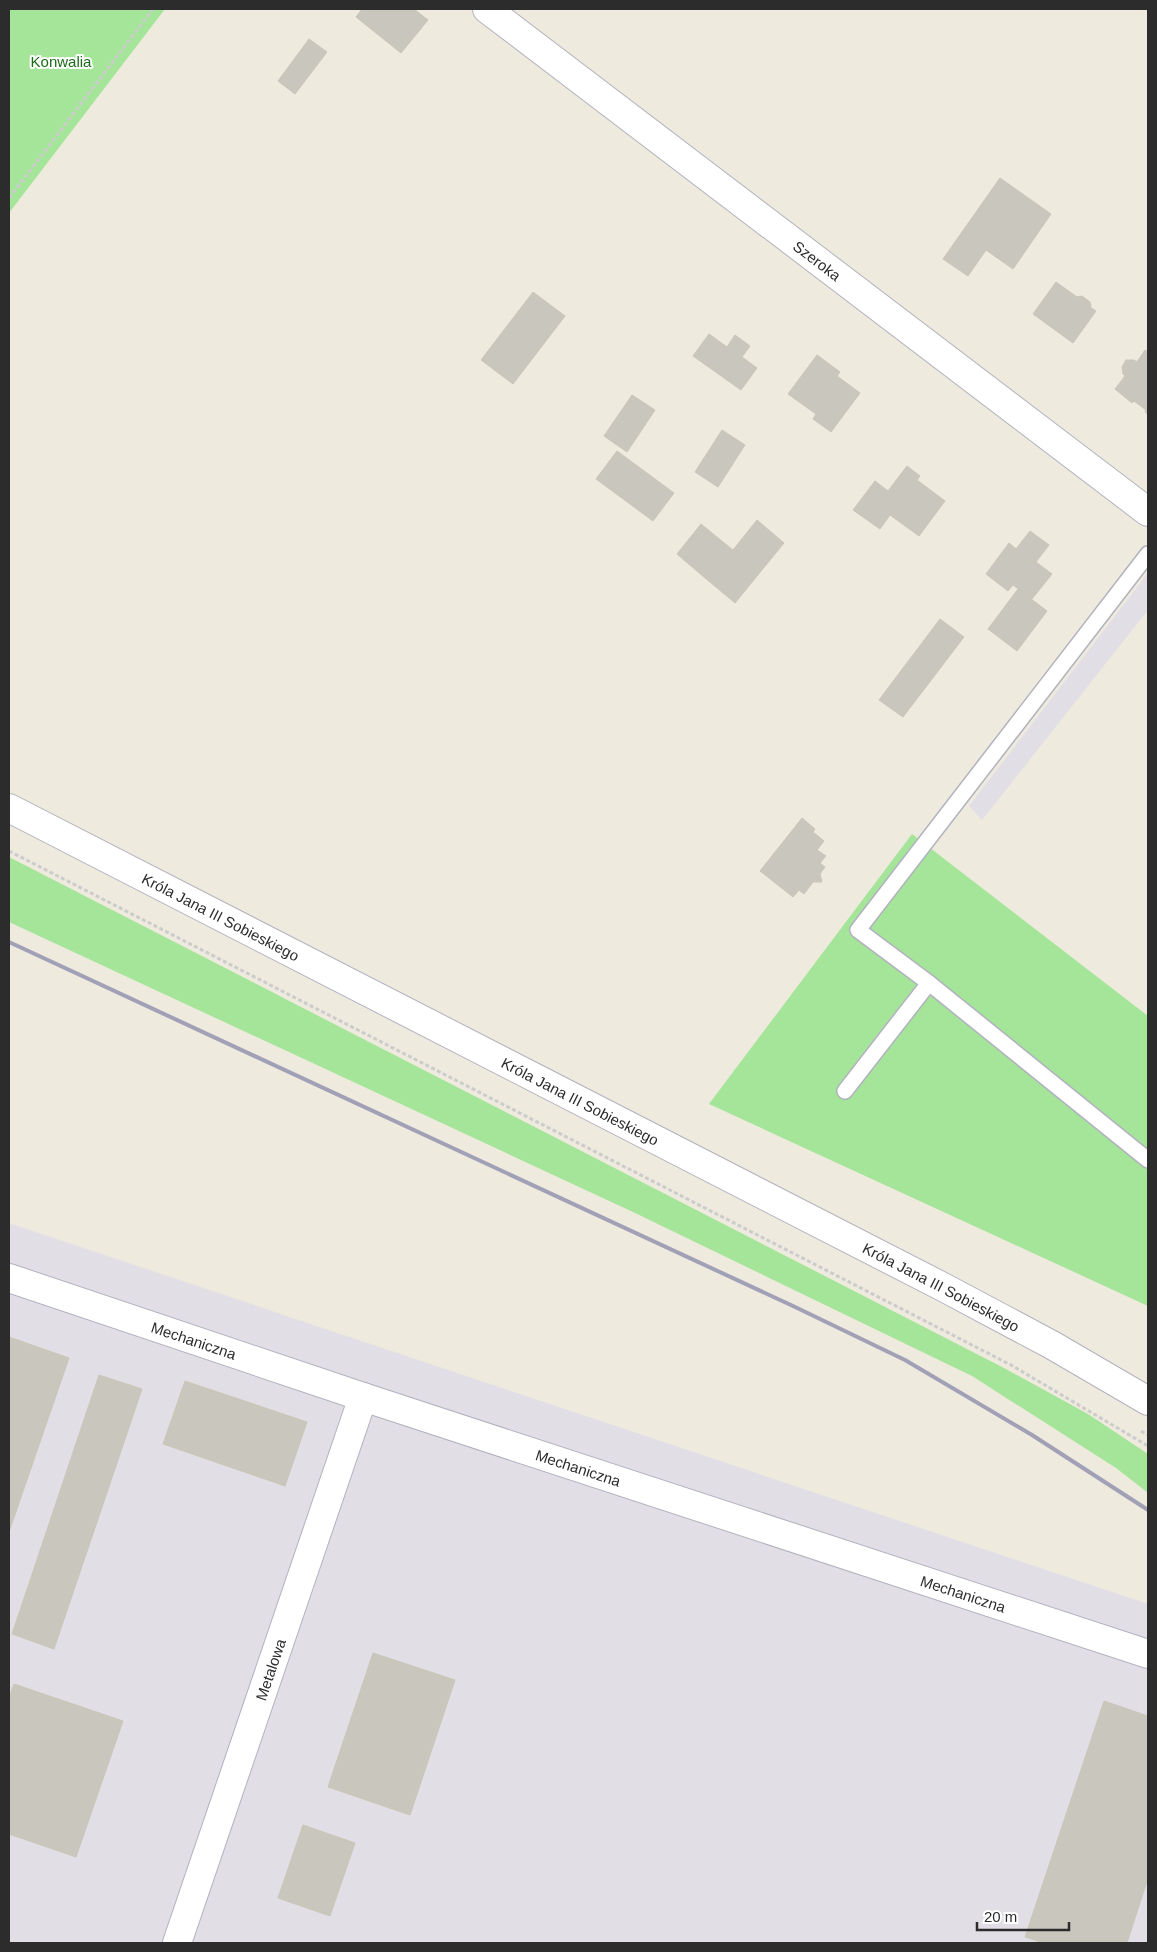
<svg xmlns="http://www.w3.org/2000/svg" width="1157" height="1952" font-family="Helvetica,sans-serif">
  <style>
    .industrial { fill: #e2dee6 }
    .green { fill: #a5e599 }
    .building { fill: #c9c6bd; stroke: #c9c6b7 }
    .lines { fill: none; stroke-linecap: round; stroke-linejoin: round }
    .lane-casing { stroke: #b2b2bf; stroke-width: 18 }
    .street-casing { stroke: #b2b2bf; stroke-width: 30 }
    .secondary-casing { stroke: #b2b2bf; stroke-width: 30 }
    .path { stroke: #ccc; stroke-width: 3; stroke-dasharray: 4 2.5; stroke-linecap: butt }
    .lane { stroke: #fff; stroke-width: 15 }
    .street { stroke: #fff; stroke-width: 28 }
    .secondary { stroke: #fff; stroke-width: 28 }
    .rail { stroke: #a1a0b6; stroke-width: 4 }
    .labels { text-anchor: middle; dominant-baseline: central; stroke-width: 4; stroke-linejoin: round; paint-order: stroke }
    .park-label { font-size: 15px; fill: #1b6b19; stroke: #fff }
    .street-label { font-size: 15px; fill: #2c2c2c; stroke: #fff }
  </style>
  <rect width="100%" height="100%" fill="#eeeade"/>
  <g class="industrial">
    <path d="M1148,573V610L982,820L969,806Z"/>
    <path d="M9,1223L1148,1604V1943H9Z"/>
  </g>
  <g class="green">
    <path d="M9,9H165L9,213Z"/>
    <path d="M912,834L1148,1016V1306L709,1104Z"/>
    <path d="M9,857L1004,1368L1088,1414L1148,1454V1493L1116,1468L972,1376L633,1212L9,922Z"/>
  </g>
  <g class="building">
    <path d="M362,9H414L428,20L401,53L356,17Z"/>
    <path d="M309,39L327,52L295,94L278,81Z"/>
    <path d="M1000,178L1051,214L1013,269L986,250L968,276L943,259Z"/>
    <path d="M1056,282L1077,297L1082,296L1090,302L1091,308L1096,311L1073,343L1033,314Z"/>
    <path d="M533,292L565,316L513,384L481,360Z"/>
    <path d="M709,334L727,347L735,335L750,346L742,357L757,368L741,390L693,356Z"/>
    <path d="M1145,350L1148,352V415L1145,412L1146,410L1134,401L1132,403L1115,389L1125,376L1123,374L1122,367L1126,360H1134L1137,362Z"/>
    <path d="M817,355L840,372L837,376L860,393L831,432L813,419L816,414L788,394Z"/>
    <path d="M632,395L655,410L627,452L604,436Z"/>
    <path d="M722,430L745,445L718,487L695,472Z"/>
    <path d="M617,451L674,493L653,521L596,479Z"/>
    <path d="M907,466L920,476L917,480L945,501L919,536L890,515L880,529L853,510L875,481L888,491Z"/>
    <path d="M757,520L784,543L735,603L698,572L723,542L733,550Z"/>
    <path d="M701,524L723,542L698,572L677,554Z"/>
    <path d="M1030,531L1049,545L1036,562L1052,574L1032,599L1013,585L1008,591L986,574L1009,543L1016,549Z"/>
    <path d="M1018,589L1047,611L1017,651L988,629Z"/>
    <path d="M940,619L964,637L903,717L879,700Z"/>
    <path d="M802,818L815,829L813,832L824,841L817,850L826,856L820,863L825,867L820,874L822,882H813L804,894L799,890L793,897L760,871Z"/>
    <path d="M9,1337L69,1358L9,1532Z"/>
    <path d="M99,1375L142,1389L54,1649L12,1634Z"/>
    <path d="M185,1381L307,1422L285,1486L163,1444Z"/>
    <path d="M373,1653L455,1680L410,1815L328,1787Z"/>
    <path d="M14,1684L123,1721L76,1857L9,1834V1698Z"/>
    <path d="M1104,1701L1148,1716V1878L1127,1943H1044L1025,1937Z"/>
    <path d="M303,1825L355,1843L330,1916L278,1898Z"/>
  </g>
  <g class="lines">
    <defs>
      <g id="lane">
        <path d="M929,983L1148,1160"/>
        <path d="M845,1091L929,983L858,930L1148,554"/>
      </g>
      <g id="street">
        <path id="s1" d="M487,9L1148,512"/>
        <path id="s2" d="M9,1278L363,1397L1148,1654"/>
        <path id="s3" d="M177,1943L363,1397"/>
      </g>
      <g id="secondary">
        <path id="s4" d="M9,808L943,1287L1052,1345L1148,1401"/>
      </g>
    </defs>
    <use href="#lane" class="lane-casing"/>
    <use href="#street" class="street-casing"/>
    <use href="#secondary" class="secondary-casing"/>
    <g class="path">
      <path d="M9,198L153,9"/>
      <path d="M9,851L1011,1365L1148,1446"/>
      <path d="M1141,1431L1148,1435"/>
    </g>
    <use href="#lane" class="lane"/>
    <use href="#street" class="street"/>
    <use href="#secondary" class="secondary"/>
    <path class="rail" d="M9,942L793,1306L905,1360L1032,1435L1148,1510"/>
  </g>
  <g class="labels">
    <g class="park-label">
      <text x="61" y="61">Konwalia</text>
    </g>
    <g class="street-label">
      <text stroke="none"><textPath href="#s1" startOffset="415">Szeroka</textPath></text>
      <text stroke="none"><textPath href="#s4" startOffset="238">Króla Jana III Sobieskiego</textPath></text>
      <text stroke="none"><textPath href="#s4" startOffset="642">Króla Jana III Sobieskiego</textPath></text>
      <text stroke="none"><textPath href="#s4" startOffset="1048">Króla Jana III Sobieskiego</textPath></text>
      <text stroke="none"><textPath href="#s2" startOffset="195">Mechaniczna</textPath></text>
      <text stroke="none"><textPath href="#s2" startOffset="600">Mechaniczna</textPath></text>
      <text stroke="none"><textPath href="#s2" startOffset="1005">Mechaniczna</textPath></text>
      <text stroke="none"><textPath href="#s3" startOffset="289">Metalowa</textPath></text>
    </g>
  </g>
  <rect width="1157" height="1952" fill="none" stroke="#2c2c2c" stroke-width="20"/>
  <path d="M977 1922v8h92v-8" fill="none" stroke="#2c2c2c" stroke-width="2.5"/>
  <text x="984" y="1922" font-size="15" fill="#2c2c2c" stroke="#ffffff" stroke-width="4" paint-order="stroke">20 m</text>
</svg>
